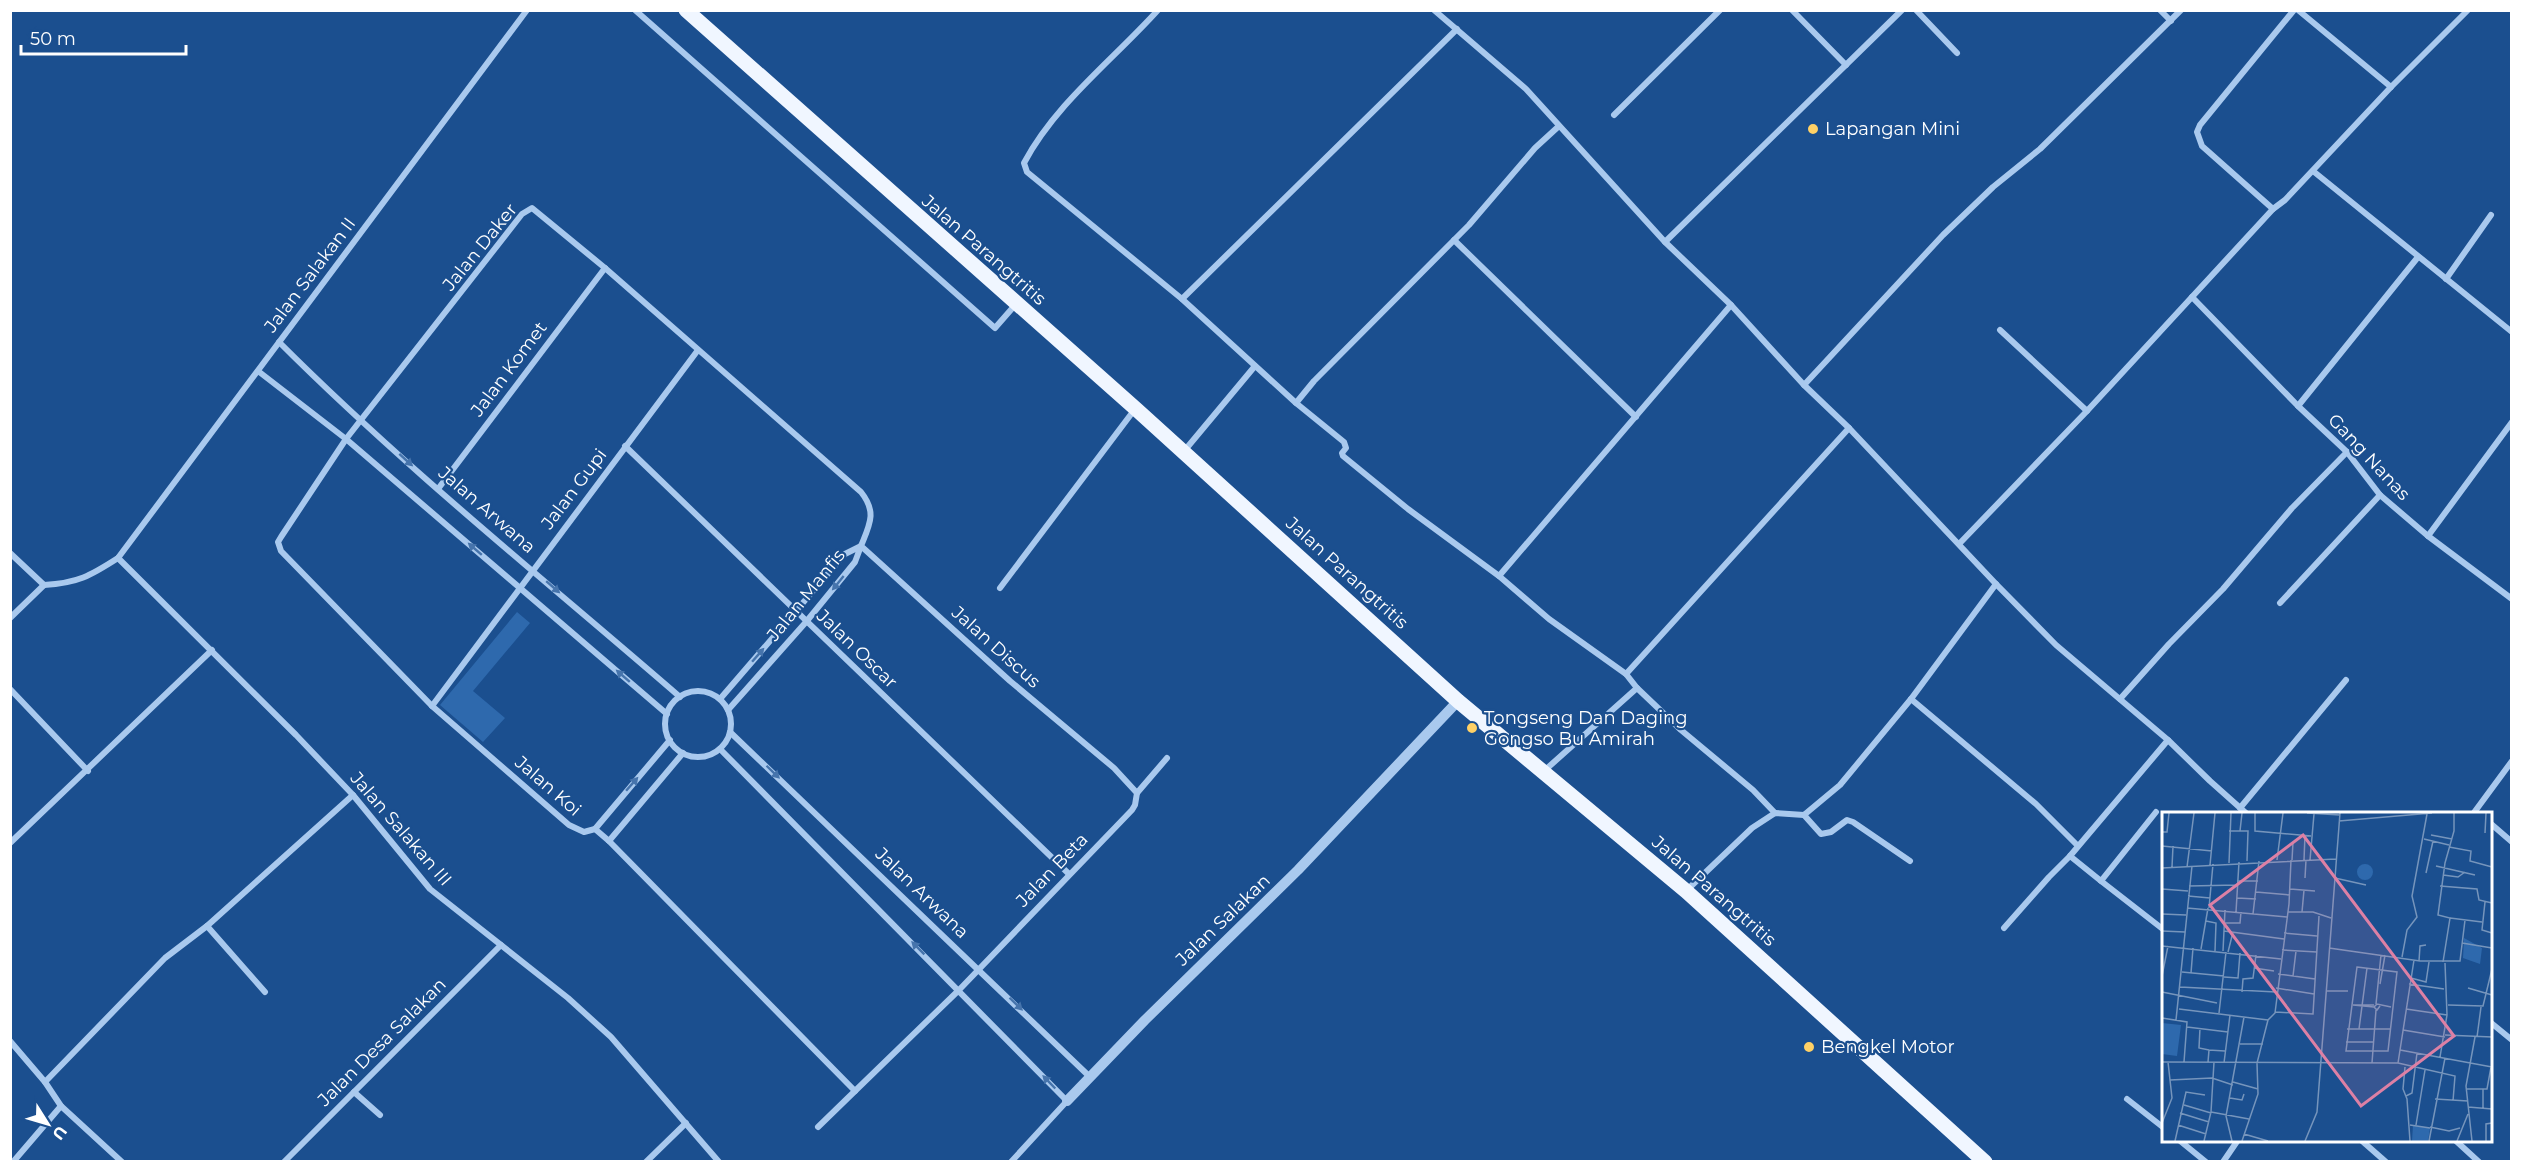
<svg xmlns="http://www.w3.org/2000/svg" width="2522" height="1172" font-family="Montserrat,sans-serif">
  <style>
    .green { fill: #2e69ad }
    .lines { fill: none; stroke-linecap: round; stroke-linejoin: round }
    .minor { stroke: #a9c9ee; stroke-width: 6 }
    .tertiary { stroke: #a9c9ee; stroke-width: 10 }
    .primary { stroke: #f0f6ff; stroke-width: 15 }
    .oneway { fill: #4674ac }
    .poi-dot { fill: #ffd166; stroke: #1b4f8f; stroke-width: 2 }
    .labels { text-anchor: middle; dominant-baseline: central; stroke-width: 4.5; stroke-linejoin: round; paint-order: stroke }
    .poi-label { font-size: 18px; fill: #fff; stroke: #1b4f8f; text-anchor: start }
    .street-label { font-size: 18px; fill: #fff; stroke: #1b4f8f }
    .inset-road { fill: none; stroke: #7695bc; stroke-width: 1.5 }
    .view { fill: #dd80a5; fill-opacity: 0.15; stroke: #dd80a5; stroke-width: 3 }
    .inset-edge { fill: none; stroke: #fff; stroke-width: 3 }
  </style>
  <rect width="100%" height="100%" fill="#1b4f8f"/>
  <path class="green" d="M517,612L530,623L473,691L505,718L483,742L440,705Z"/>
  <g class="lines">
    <g class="minor">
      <path d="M635,10L995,328L1016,304"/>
      <path d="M1158,10C1113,60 1056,103 1024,163L1027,172L1182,299L1296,403L1344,442L1346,448L1342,453L1343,456L1408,509L1499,576L1549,619L1626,674L1637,688L1681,730L1753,790L1775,813"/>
      <path d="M1434,10L1526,89L1665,242L1731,305L1804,385L1849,428L1996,584L2056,645L2168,740L2210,781L2247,814"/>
      <path d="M1792,10L1846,65"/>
      <path d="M1916,10L1957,53"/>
      <path d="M2160,10L2171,21"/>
      <path d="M2298,10L2391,87"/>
      <path d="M1614,115L1720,10"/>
      <path d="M2313,171L2512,332"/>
      <path d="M532,208L605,268L861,492C877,512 870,524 861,546L1010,681L1114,768L1137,793L1135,805L1132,810L959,990L855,1091L609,841L595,829L584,832L569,825L432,706L281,551L278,542L281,537L346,439L522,214Z"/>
      <path d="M2273,209L2202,146L2197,132L2200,125L2294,10"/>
      <path d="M1454,240L1636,417"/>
      <path d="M1665,242L1902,10"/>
      <path d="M2446,279L2491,215"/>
      <path d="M2192,297L2298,406L2347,452L2380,495L2428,536L2512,599"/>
      <path d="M1182,299L1457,29"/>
      <path d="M2000,330L2087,411"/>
      <path d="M279,342C405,468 545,580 680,697"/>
      <path d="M258,371L346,439L667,714"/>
      <path d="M1804,385L1943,235L1993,187L2040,149L2181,10"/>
      <path d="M1296,403L1314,381L1469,225L1535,148L1559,126"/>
      <path d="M2298,406L2418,257"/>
      <path d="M625,446L1069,874"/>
      <path d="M1185,450L1255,366"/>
      <path d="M438,489L605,268"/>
      <path d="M2428,536L2512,422"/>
      <path d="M1960,543L2087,411L2273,209L2285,200L2391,87L2468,10"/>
      <path d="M10,553L44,585"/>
      <path d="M118,558L296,735L353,795L430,889L568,998L611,1037L719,1162"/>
      <path d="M1499,576L1731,305"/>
      <path d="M44,585C78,583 90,576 118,558L527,10"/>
      <path d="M1000,588L1135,409"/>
      <path d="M2280,603L2380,495"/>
      <path d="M10,618L44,585"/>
      <path d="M1626,674L1849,428"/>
      <path d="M10,689L88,771"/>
      <circle cx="698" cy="724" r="33"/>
      <path d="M720,699L845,554L861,546L855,562L806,622L728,710"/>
      <path d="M1911,699L2036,804L2078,846"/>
      <path d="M2120,699L2169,644L2223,589L2292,508L2347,452"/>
      <path d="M432,706L698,350"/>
      <path d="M730,732L1090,1077"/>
      <path d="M720,749L1067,1101L1011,1162"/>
      <path d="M1544,771L1637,688"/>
      <path d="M1137,793L1167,758"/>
      <path d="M2240,808L2346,680"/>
      <path d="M2473,814L2512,761"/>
      <path d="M1804,815L1821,834L1831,832L1847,820L1853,822L1910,861"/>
      <path d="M2490,823L2512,842"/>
      <path d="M595,829L670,740"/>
      <path d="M609,841L683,753"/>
      <path d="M10,843L212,650"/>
      <path d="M2070,856L2101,881L2156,812"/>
      <path d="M2101,881L2164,930"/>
      <path d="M1686,891L1752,828L1775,813L1804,815L1840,785L1911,699L1996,584"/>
      <path d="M207,926L265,992"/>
      <path d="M2004,928L2049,877L2070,856L2168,740"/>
      <path d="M2490,1022L2512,1040"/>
      <path d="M10,1041L45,1082L61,1106L122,1162"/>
      <path d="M45,1082L165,958L207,926L353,795"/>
      <path d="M354,1092L380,1115"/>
      <path d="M2127,1099L2164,1128"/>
      <path d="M818,1127L855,1091"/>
      <path d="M2179,1140L2206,1162"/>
      <path d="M2361,1140L2386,1162"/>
      <path d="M2455,1140L2479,1162"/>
      <path d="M13,1162L61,1106"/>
      <path d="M284,1162L501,945"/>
      <path d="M646,1162L686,1123"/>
      <path d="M2223,1162L2238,1140"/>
    </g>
    <path class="tertiary" d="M1067,1101L1145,1020L1298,870L1458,701"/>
    <path class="primary" d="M686,10L1136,409L1458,701L1686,891L1985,1162"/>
  </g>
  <defs><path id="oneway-solid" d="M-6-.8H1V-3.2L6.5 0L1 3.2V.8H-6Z" transform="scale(1.5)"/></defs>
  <g class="oneway">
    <use href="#oneway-solid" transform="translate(406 460) rotate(42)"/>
    <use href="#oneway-solid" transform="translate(475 549) rotate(-139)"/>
    <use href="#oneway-solid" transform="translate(838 583) rotate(129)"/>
    <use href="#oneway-solid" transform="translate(553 587) rotate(41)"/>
    <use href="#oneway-solid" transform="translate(758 655) rotate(-49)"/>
    <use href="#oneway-solid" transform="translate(623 676) rotate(-139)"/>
    <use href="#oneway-solid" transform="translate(773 772) rotate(44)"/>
    <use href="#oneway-solid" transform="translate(632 784) rotate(-49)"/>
    <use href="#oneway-solid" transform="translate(918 948) rotate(-135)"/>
    <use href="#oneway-solid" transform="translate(1016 1004) rotate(44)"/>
    <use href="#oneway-solid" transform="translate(1049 1082) rotate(-134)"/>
  </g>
  <g class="poi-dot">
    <circle cx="1813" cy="129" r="6"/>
    <circle cx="1472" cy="728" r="6"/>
    <circle cx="1809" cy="1047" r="6"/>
  </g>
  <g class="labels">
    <g class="poi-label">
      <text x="1825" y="129">Lapangan Mini</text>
      <text x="1484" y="718">Tongseng Dan Daging<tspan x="1484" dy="21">Gongso Bu Amirah</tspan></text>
      <text x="1821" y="1047">Bengkel Motor</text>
    </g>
    <g class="street-label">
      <text transform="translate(480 247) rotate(-51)">Jalan Daker</text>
      <text transform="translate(984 250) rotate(41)">Jalan Parangtritis</text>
      <text transform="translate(310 275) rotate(-53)">Jalan Salakan II</text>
      <text transform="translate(509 369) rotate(-53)">Jalan Komet</text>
      <text transform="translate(2369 457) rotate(47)">Gang Nanas</text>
      <text transform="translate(574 489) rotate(-53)">Jalan Gupi</text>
      <text transform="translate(487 510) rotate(41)">Jalan Arwana</text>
      <text transform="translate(1347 573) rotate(42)">Jalan Parangtritis</text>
      <text transform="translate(806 595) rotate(-51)">Jalan Manfis</text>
      <text transform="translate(996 647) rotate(42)">Jalan Discus</text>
      <text transform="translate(857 649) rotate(44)">Jalan Oscar</text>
      <text transform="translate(548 786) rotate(41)">Jalan Koi</text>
      <text transform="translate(401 829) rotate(49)">Jalan Salakan III</text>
      <text transform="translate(1052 870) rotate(-46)">Jalan Beta</text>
      <text transform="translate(1714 891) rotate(41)">Jalan Parangtritis</text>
      <text transform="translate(922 893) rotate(44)">Jalan Arwana</text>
      <text transform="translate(1223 920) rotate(-44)">Jalan Salakan</text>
      <text transform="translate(382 1042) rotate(-45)">Jalan Desa Salakan</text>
    </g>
  </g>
  <g transform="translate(2162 812)">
    <rect width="330" height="330" fill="#1b4f8f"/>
    <path d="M195 60a8 8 0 1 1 16 0a8 8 0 1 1-16 0ZM302,126L320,136L318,152L301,146ZM0,211L19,213L15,244L0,242ZM251,313L268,316L266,329H250Z" fill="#2e69ad"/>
    <path class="inset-road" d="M93,1V19L149,24M145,1L178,3M177,9L270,1M67,19H86L85,49M78,19L80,1M0,20H5L7,1M323,21L324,1M269,23L290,27M262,27L287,33M0,34L50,39M287,35L309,39L308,49L330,55M115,48L121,1M130,48L131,30M142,48L143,23M148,48L152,2M67,51L69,1M48,53L53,1M274,54L313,63M10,55L11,34M25,55L32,1M0,56L174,47M264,61L271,29M281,63L296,65L303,60M143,66L144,48M173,66L204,73M75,69H96M27,74L75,73M278,74L315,77L317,88L330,91M0,77L26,79M128,77L153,79M94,80L128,83M26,84L48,86M75,86L94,87M323,90L320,118L330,121M25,96L125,105M47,96L51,52M74,100L77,50M126,100H151L169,106M140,100L142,78M0,102L24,103M91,102L97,49M288,106L320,110M44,109L54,111L53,139M62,111H78L79,100M0,119L23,120M62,119L122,127M122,121L155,124M300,131L330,136M0,134L119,147M167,136L258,149H298L303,108M39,137L46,96M120,138L155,140M61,139L63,98M66,140L71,120M240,145L245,118L255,105L250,84L265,2M257,149L258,134L264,133M281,150L288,106L276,103L283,51L292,19V1M195,155L235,160L226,239H184ZM92,156L112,159M20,160L62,164M29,161L31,136M116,162L153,167M0,164L6,134M131,164L134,139M62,165L76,166L78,141M249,166L264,170L267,150M218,172L223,143M247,172L282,177M18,175L114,180M114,176L152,182M306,176L330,183M164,179H186M0,180L55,191M80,180L81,167L91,166L94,143M214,192L219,143M286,193L321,194L330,157M218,194L215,198L212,195L215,192L229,195M212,195L191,193H212M17,197L106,208M244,197L285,203M113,200L151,202L157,104M57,201L64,140M0,206L25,210L22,250M14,208L30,54M25,215L66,220M38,216L37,236L47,238M185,217H229M197,217L205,156M241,218L283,225M283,223L330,225M315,225L319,195M184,230H212M78,232H101M238,238L330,255M278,245L285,203L283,151M0,250L236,251M46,250L47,238L63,239M62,251L68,203M210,251L214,198M236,251L252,148M236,251L293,264L291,289M243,255L241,277L245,287L248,329M8,268L50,266L71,273M71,270L96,277M304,277H325L329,255M244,284L250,281L255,241M68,286L80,288L82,282M273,287L306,289M22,293L49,301M306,295L330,297M321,296V277M49,300L87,307M18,301L47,310M0,311L10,286L6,250M16,313L44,322M248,313L268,316M254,313L263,258M268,315L287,319L298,316M82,322L106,329M13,329L24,280L43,283M42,329L49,300L52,250M70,329L64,304L82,205M80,329L96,282L95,251L106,208L113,201L127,92L129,48M143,329L155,300L178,1M267,329L283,246M295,329L306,302M310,329L304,274L313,225M324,329V312L330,311"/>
    <path class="view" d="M141,23L292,224L199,294L48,93Z"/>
    <rect width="330" height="330" class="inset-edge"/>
  </g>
  <rect width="2522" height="1172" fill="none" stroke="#ffffff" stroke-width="24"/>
  <g transform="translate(48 1124) rotate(127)" stroke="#1b4f8f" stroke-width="4.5" paint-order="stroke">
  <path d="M0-4.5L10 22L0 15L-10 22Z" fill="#ffffff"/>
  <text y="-9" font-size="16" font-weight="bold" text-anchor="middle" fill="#ffffff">U</text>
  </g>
  <path d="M21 45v9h165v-9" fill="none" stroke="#ffffff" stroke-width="3"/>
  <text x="30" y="45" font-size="18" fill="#ffffff" stroke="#1b4f8f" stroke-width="4.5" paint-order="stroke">50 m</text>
</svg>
